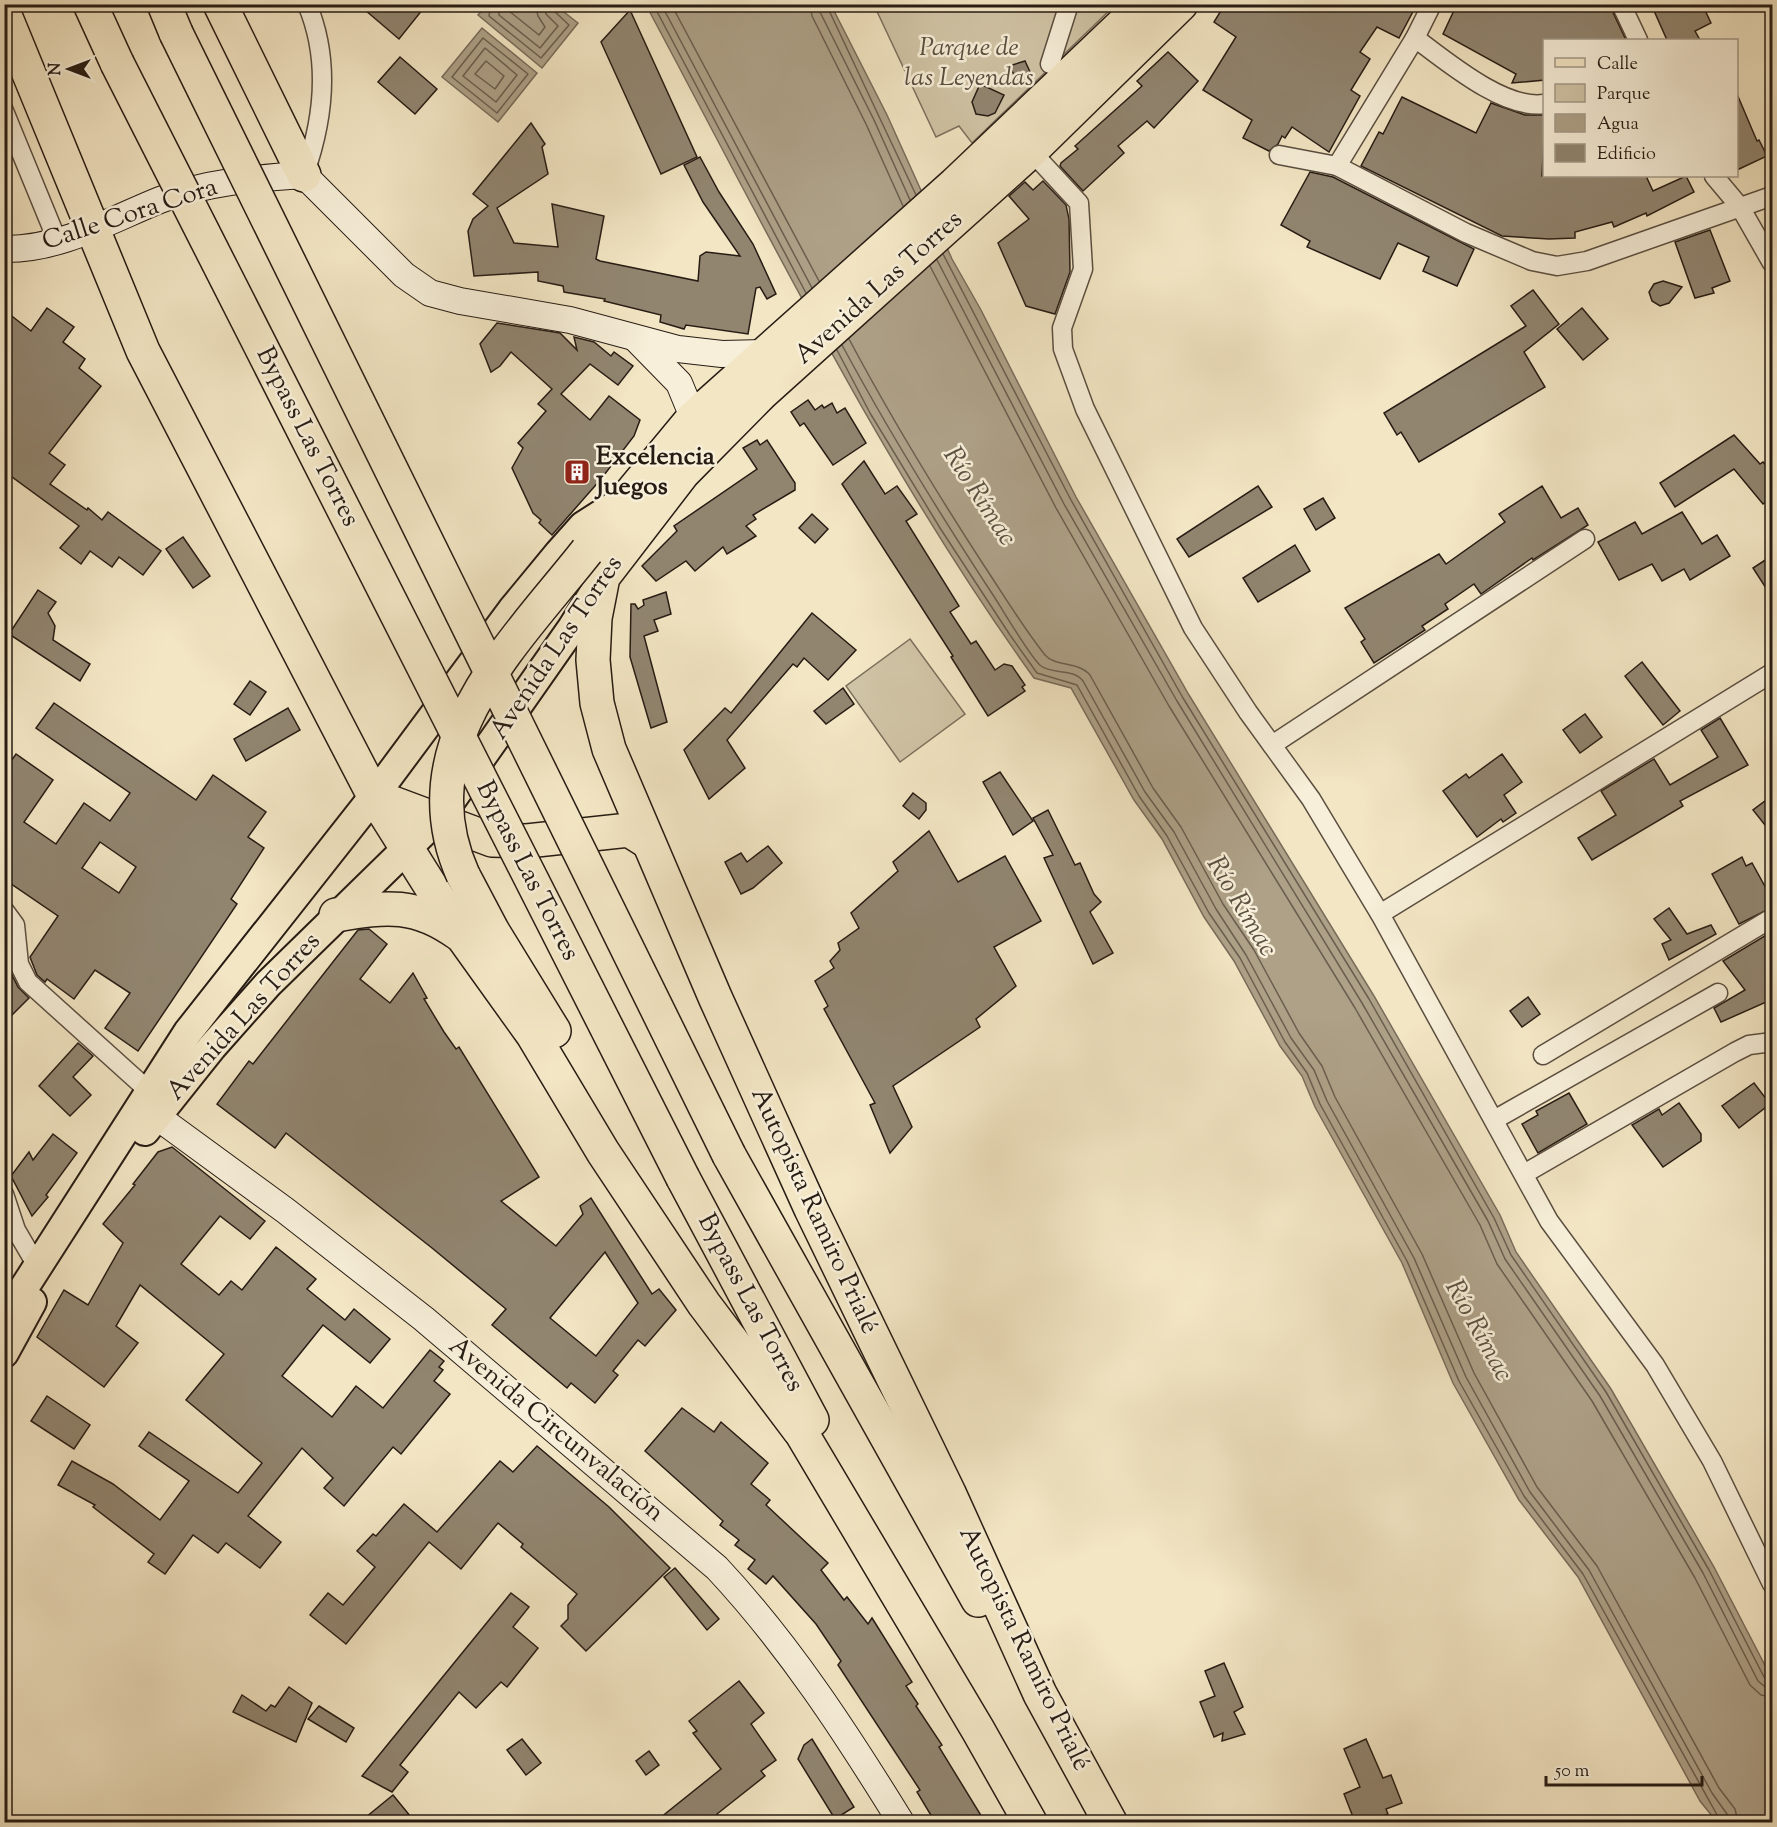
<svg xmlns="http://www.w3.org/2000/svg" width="1777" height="1827" font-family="'Sorts Mill Goudy',serif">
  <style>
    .green { fill: #d0c4a6; stroke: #7c705d; stroke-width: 1.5 }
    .water { fill: #aea188; stroke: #786c5a; stroke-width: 1.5 }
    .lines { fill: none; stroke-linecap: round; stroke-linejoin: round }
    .shore { stroke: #6a5e4e; stroke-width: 1.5 }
    .building { fill: #918570; stroke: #271c14; stroke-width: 1.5; fill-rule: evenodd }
    .street-casing { stroke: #5a4e40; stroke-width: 21 }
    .secondary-casing { stroke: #271c14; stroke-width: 28 }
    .primary-casing { stroke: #271c14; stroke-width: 32 }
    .highway-casing { stroke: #271c14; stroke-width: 36 }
    .street { stroke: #f7efd9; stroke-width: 18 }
    .secondary { stroke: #f7efd9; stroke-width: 26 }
    .primary { stroke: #f3e6c4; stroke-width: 28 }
    .highway { stroke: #f3e6c4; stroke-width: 33 }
    .highway-bridge-casing { stroke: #271c14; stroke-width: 36; stroke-linecap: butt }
    .highway-bridge { stroke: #f3e6c4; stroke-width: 33 }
    .labels { text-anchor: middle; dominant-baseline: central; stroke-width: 5; stroke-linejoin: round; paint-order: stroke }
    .park-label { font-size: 26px; font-style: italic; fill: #5a4e40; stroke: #f7efd9 }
    .street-label { font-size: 26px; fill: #271c14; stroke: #f7efd9 }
    .poi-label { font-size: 26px; font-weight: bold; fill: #271c14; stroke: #f7efd9; text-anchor: start }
    .water-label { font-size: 27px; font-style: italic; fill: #5d5142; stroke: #f7efd9 }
  </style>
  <rect width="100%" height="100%" fill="#f3e6c4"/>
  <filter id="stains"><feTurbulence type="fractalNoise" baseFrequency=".00333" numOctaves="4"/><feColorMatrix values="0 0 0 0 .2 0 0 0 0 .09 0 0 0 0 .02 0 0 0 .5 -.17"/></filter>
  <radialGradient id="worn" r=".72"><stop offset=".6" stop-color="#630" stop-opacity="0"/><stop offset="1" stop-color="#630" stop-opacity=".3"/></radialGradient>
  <g class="green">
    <path d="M874,5H1115L972,143L959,126L936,137Z"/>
    <path d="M910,639L965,714L900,762L846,686Z"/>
  </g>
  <g class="water">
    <path d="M487,5H555L578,23L542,68L478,15Z"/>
    <path d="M646,5H831L887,115L952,259L981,310L1076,497L1189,695L1374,996L1500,1215L1516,1252L1611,1389L1714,1567L1772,1679V1822H1717L1700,1801L1578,1577L1519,1500L1453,1383L1402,1263L1315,1107L1302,1076L1280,1046L1234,961L1204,917L1162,839L1134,800L1071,688L1034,678C882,467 768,233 646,5Z"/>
    <path d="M482,28L537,73L498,122L442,77Z"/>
  </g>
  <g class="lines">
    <g class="shore">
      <path d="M491,4L489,16L541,58L569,25L553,10L552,4"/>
      <path d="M499,4V15L540,48L558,26L546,14L544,4"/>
      <path d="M508,4L509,11L539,35L545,27L538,16L535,4"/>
      <path d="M653,4L806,293"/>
      <path d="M661,4L812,288"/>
      <path d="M671,4L819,281"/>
      <path d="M810,4L812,16L866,124L903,206"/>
      <path d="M819,4L820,12L874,120L910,200"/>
      <path d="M826,4L916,195"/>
      <path d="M483,38L528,74L497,113L452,77Z"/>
      <path d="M485,48L517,75L496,102L463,76Z"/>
      <path d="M486,61L504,76L495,89L475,74Z"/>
      <path d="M943,254L1071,500L1183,698L1369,999L1494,1218L1511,1255L1606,1392L1709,1570L1764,1677L1772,1680"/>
      <path d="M937,260L1064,504L1177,701L1362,1003L1488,1221L1505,1259L1600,1396L1703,1573L1758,1681L1764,1686L1772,1688"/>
      <path d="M930,266L1056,508L1169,706L1355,1008L1480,1225L1497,1264L1592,1401L1695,1578L1750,1685L1761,1695L1772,1697"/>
      <path d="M849,339C890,416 935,490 983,564C1003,594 1022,626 1045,655C1055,667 1078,661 1090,675L1153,788L1181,827L1223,904L1254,950L1299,1033L1322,1066L1335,1097L1422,1254L1474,1373L1537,1487L1597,1566L1719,1788L1735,1809L1738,1822"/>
      <path d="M842,345C889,432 941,516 995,598C1004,612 1031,658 1041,666C1054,675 1073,668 1083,681L1145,792L1174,832L1216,909L1246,955L1291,1038L1314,1070L1327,1101L1414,1258L1466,1377L1530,1492L1589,1570L1712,1793L1727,1814L1729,1822"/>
      <path d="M837,350L870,413L940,528L1010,635L1037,673L1077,685L1139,796L1167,836L1209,913L1240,958L1285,1042L1307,1073L1320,1104L1407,1261L1459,1381L1524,1496L1583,1574L1721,1822"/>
    </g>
  </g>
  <g class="building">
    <path d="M358,4H427L399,39Z"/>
    <path d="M1225,4H1417L1399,38L1377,27L1360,52L1370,59L1351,90L1360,96L1329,152L1292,127L1285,138L1282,136L1278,144L1269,151L1243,138L1252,120L1203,90L1236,37L1214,22Z"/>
    <path d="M1457,4H1521L1531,10L1544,4H1609L1626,40H1545V80L1512,83L1516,74L1443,34Z"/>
    <path d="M1651,4H1702L1711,23L1695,31L1700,40H1667Z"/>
    <path d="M630,10L697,157L661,174L601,42Z"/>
    <path d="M1168,52L1198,81L1154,128L1147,121L1118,146L1124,153L1083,191L1060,166L1061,163L1078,149L1075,146L1142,86L1137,81Z"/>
    <path d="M400,57L437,89L415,114L378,82Z"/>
    <path d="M1025,61L1031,74L1020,85L1009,66Z"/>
    <path d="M980,84L1004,95L995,113L988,116L976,114L972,102Z"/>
    <path d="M1737,94L1757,141L1759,140L1767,156L1737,170Z"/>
    <path d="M1402,97L1476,133L1491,103L1525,115H1545L1542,176H1646L1653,191L1686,176L1694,192L1647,216L1646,213L1614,227L1612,222L1575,232V238L1549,239L1502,236L1361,166L1379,132L1383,134Z"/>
    <path d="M531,123L545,144L542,147L548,174L497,208L514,243L558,247L552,204L604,216L596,259L600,261L698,281L700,256L706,252L740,256L703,202L684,165L700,157L719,192L753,244L776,294L767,299L760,287L756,288L748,334L686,325L684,329L660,322L661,315L604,301L605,299L564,292L563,286L538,281V272L474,276L468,231L473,219L488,206L473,194Z"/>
    <path d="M1310,172L1333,177L1474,249L1457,286L1423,271L1429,257L1398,243L1380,279L1307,247L1310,241L1281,225Z"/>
    <path d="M1043,181L1066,205L1069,219L1070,272L1055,314L1026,306L998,243L1029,219L1009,196L1025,182L1033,190Z"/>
    <path d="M1710,230L1730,281L1712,288L1714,293L1695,298L1675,242Z"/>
    <path d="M1663,281L1682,287L1669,303L1660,306L1652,301L1649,292L1654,284Z"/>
    <path d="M1533,290L1559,324L1524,352L1545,387L1419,462L1401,432L1397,435L1384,413L1526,326L1511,306Z"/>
    <path d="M47,308L74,327L63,342L85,359L79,368L101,386L49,453L65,465L50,484L87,510L88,508L102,520L108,512L161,551L143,575L119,557L112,567L90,551L81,564L60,548L79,526L4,471V310L31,331Z"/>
    <path d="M1582,308L1608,339L1583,360L1557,329Z"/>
    <path d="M497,323L560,333L577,350L574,337L594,342L611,356L614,352L633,366L618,385L590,364L561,394L590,420L609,396L640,420L634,436L601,479L552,535L539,523L541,520L533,513L512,468L523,448L518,443L546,411L538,404L552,389L511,352L500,366L491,372L480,344Z"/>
    <path d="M808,400L815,410L822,405L824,408L832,403L837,413L845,408L866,443L833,465L804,423L800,426L791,412Z"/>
    <path d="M1734,435L1760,464L1763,462L1773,473V496L1763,504L1734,469L1675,507L1660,483Z"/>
    <path d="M757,440L760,445L767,440L795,483V490L753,515L756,519L746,526L756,536L727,554L723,547L695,571L686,561L656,581L642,566L677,531L674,526L757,469L743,448Z"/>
    <path d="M864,461L885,494L897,486L917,514L906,521L959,606L950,612L971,644L976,641L995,670L1004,664L1012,666L1025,685L1022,687L1025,691L988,716L951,657L953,656L842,484Z"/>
    <path d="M1258,486L1272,507L1189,557L1177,539Z"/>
    <path d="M1542,486L1561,518L1578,508L1588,525L1533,560L1532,558L1481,594L1474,584L1445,604L1448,609L1422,626L1425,630L1374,663L1361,642L1365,639L1345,608L1439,554L1446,564L1505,522L1499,514Z"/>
    <path d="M1323,498L1335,518L1316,530L1304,509Z"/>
    <path d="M1682,512L1702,544L1717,535L1730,556L1690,580L1684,569L1662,581L1652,564L1619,580L1598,542L1635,522L1642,534Z"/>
    <path d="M812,514L828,529L815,543L799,528Z"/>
    <path d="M183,537L210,576L193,588L166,549Z"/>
    <path d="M1295,545L1310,571L1258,602L1243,578Z"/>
    <path d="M1773,555V599L1753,568Z"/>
    <path d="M38,590L56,602L48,613L55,626L53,640L90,664L80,681L9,634Z"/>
    <path d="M666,592L671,614L654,620L658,631L644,636L667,722L651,728L630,657L631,604H635L638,609L644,605L643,600Z"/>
    <path d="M812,613L856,650L828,680L804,658L797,667L793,664L727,740L745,768L709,799L684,750L725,708L731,713Z"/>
    <path d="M1642,662L1680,711L1663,725L1625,676Z"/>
    <path d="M250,681L266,692L250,715L234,704Z"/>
    <path d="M843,688L854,704L826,724L814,711Z"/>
    <path d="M54,703L196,800L213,775L266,812L248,837L264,848L231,899L237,904L138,1051L105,1028L130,993L95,970L74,999L47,979L45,982L37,975L30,957L58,916L4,879V771L16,754L53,780L24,822L56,844L84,803L110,821L130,793L36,728ZM100,842L136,867L119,893L82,868Z"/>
    <path d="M288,708L300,730L246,761L234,739Z"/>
    <path d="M1585,714L1602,737L1580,753L1563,730Z"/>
    <path d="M1720,718L1748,765L1680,801L1683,806L1592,860L1578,838L1616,815L1601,791L1654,759L1670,785L1718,757L1701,730Z"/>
    <path d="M1502,754L1522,782L1504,795L1516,813L1503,822L1501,819L1477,837L1443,791L1466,774L1469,778Z"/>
    <path d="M1000,772L1033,821L1013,835L983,782Z"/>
    <path d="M913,793L926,803V810L919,819L903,806Z"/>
    <path d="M1773,795V835L1753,810Z"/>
    <path d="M1048,810L1075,865L1080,863L1094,894L1101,902L1090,912L1113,953L1093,964L1044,858L1053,855L1033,818Z"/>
    <path d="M929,831L958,882L1005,856L1041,921L994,947L1016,986L976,1019L980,1027L893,1086L912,1127L890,1153L870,1105L875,1103L824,1009L828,1006L815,981L834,968L830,961L840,950L838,943L859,928L851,913L898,871L893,862Z"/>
    <path d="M768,846L782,863L753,888L741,894L725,862L741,853L747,862Z"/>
    <path d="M1742,857L1746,866L1752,863L1773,901V907L1739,924L1712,874Z"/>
    <path d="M1669,908L1687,934L1711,925L1716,934L1669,960L1662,944L1671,940L1654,919Z"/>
    <path d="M369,929L387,944L360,979L390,1003L413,973L427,998L424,999L444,1032L456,1049L459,1047L539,1177L501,1201L556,1246L583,1214L580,1206L591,1198L652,1294L659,1289L676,1310L645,1346L638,1340L613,1371L618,1375L595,1403L571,1383L567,1388L492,1325L506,1309L432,1248L286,1133L275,1148L217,1104L249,1061L253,1064L358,930ZM605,1252L638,1303L596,1356L550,1318Z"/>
    <path d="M1773,931V999L1721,1022L1714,1008L1745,990L1723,961Z"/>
    <path d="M4,939L9,969L18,987L29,998L4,1023Z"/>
    <path d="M1528,997L1540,1014L1522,1027L1510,1011Z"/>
    <path d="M78,1043L93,1056L73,1077L91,1095L70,1116L39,1086Z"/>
    <path d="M1754,1083L1770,1104L1739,1128L1722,1106Z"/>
    <path d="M1569,1093L1587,1124L1538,1153L1522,1124L1538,1115L1536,1111Z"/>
    <path d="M1679,1103L1701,1134V1141L1663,1167L1632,1125L1659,1109L1662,1115Z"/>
    <path d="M53,1134L77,1153L46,1195L48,1197L32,1216L11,1176L29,1152L33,1160Z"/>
    <path d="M172,1147L265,1221L250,1239L220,1216L181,1264L219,1295L231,1281L242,1290L276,1247L316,1279L307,1289L345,1320L354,1309L390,1339L370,1363L323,1325L282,1376L332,1417L356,1386L383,1408L430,1350L444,1361L439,1367L443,1370L434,1381L450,1394L401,1454L393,1447L344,1506L324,1488L333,1478L302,1448L248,1516L281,1542L260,1568L226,1543L218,1553L193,1535L165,1574L148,1562L154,1554L93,1507L95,1505L58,1485L72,1461L113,1484L160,1520L189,1481L139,1446L149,1432L238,1493L262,1463L186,1400L224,1354L140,1285L116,1326L138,1343L104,1387L37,1337L64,1290L88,1305L123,1243L103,1224L135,1185L133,1184L158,1152Z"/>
    <path d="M47,1396L90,1425L74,1449L31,1421Z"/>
    <path d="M682,1408L714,1432L721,1422L768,1463L751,1484L770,1500L766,1505L828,1563L821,1570L844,1600L847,1597L868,1624L872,1618L912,1682L906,1686L918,1704L916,1706L942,1745L939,1747L985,1822H935L917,1792L920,1790L838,1665L841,1661L816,1624L773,1576L766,1584L748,1569L755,1560L735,1545L739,1540L720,1525L723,1521L645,1451Z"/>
    <path d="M537,1446L609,1507L670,1568L586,1651L561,1626L568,1619V1605L577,1594L521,1547L523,1544L498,1523L461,1569L429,1542L346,1644L310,1615L328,1593L343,1605L375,1567L357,1551L373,1534L376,1536L404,1504L437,1532L500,1461L513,1472Z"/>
    <path d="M675,1568L719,1619L707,1630L664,1577Z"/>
    <path d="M511,1593L529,1607L513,1627L538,1648L507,1687L501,1682L476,1708L459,1692L400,1765L408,1772L392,1792L362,1776Z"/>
    <path d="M1224,1663L1243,1707L1234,1712L1245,1734L1222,1741L1223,1733L1214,1737L1200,1702L1215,1696L1205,1671Z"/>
    <path d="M739,1681L764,1713L751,1724L776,1760L761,1771L765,1776L717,1814L724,1822H655L721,1769L693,1733L697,1731L689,1721Z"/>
    <path d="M289,1687L312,1703L296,1742L233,1712L242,1695L266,1711L271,1705L275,1707Z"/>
    <path d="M319,1706L354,1728L346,1742L308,1719Z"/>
    <path d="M522,1739L541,1763L526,1775L507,1750Z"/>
    <path d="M812,1739L854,1807L835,1819L798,1759L804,1745Z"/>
    <path d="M1366,1739L1383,1778L1391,1775L1402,1803L1386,1809L1388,1814L1379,1817L1381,1822H1355L1344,1794L1360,1787L1344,1749Z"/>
    <path d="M649,1751L659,1765L646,1775L636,1761Z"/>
    <path d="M393,1795L415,1822H360Z"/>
  </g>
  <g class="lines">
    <defs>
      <g id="street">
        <path d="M1621,4L1638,40"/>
        <path d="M1415,38C1446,61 1504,110 1544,104"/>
        <path d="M1050,64L1069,4"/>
        <path d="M4,111L57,240"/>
        <path d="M1031,151L1079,203L1083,269L1062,328L1063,349L1085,409L1193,628L1248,712L1311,799L1380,914L1549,1221L1655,1365L1712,1461L1772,1584"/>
        <path d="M1279,155L1337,166L1466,233L1532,261L1557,266L1587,261L1772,196"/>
        <path d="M1337,166L1415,38L1432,4"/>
        <path d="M304,175C324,119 331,61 307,4"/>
        <path d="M1714,176L1740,207L1772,263"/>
        <path d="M1272,745L1585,539"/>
        <path d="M4,910L15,925L19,964L28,982L150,1092"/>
        <path d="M1380,914L1772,673"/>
        <path d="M1543,1055L1772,918"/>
        <path d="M1494,1120L1718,993"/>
        <path d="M1524,1174L1735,1052L1749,1045L1772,1042"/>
        <path d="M4,1194L16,1230L37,1266"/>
      </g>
      <g id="secondary">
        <path d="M4,249C60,250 110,220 160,200C206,182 256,178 304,175L404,275L430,293L460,301L570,320L678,349L722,354L765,353"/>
        <path d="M636,339L679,383L700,434"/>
        <path d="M141,1105L286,1211L424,1319L717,1568C789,1645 846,1733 901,1822"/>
      </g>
      <g id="primary">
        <path d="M145,1131L212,1047L268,984L441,815L572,628L599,585"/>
        <path d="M4,1319L188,1032L374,796L512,610L559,553L583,526L619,503"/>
        <path d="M4,1353L32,1302"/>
      </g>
      <g id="highway">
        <path d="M90,4L117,63"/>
        <path d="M164,4L176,33"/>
        <path d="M220,4L304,175"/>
        <path d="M4,13L143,351L374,796L462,936L533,1035L603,1152L704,1304L799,1430"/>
        <path d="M587,551L626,499L693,418L955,184L1144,4"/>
        <path d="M374,796L492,840L527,841L629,830L648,842"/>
        <path d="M463,875L492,930L554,1031"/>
        <path d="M336,915C387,906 416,903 459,934"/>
        <path d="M729,1155L978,1600"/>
        <path d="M683,1178L812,1420"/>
        <path d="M789,1412L978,1730L1030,1822"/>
        <path d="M1110,1822L1040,1694L949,1493L811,1209L715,997L609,749L597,703L593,660L595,618L603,577L683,473L762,393L1031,151L1181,4"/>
      </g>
    </defs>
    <use href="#street" class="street-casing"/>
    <use href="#secondary" class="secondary-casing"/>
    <use href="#primary" class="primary-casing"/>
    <use href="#highway" class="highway-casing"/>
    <use href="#street" class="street"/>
    <use href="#secondary" class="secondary"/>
    <use href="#primary" class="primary"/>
    <use href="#highway" class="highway"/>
    <defs>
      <g id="highway-bridge">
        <path d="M176,33L729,1155"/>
        <path d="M117,63L683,1178"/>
        <path d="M463,875C405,745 513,645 587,551"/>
      </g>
    </defs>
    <use href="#highway-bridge" class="highway-bridge-casing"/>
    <use href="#highway-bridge" class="highway-bridge"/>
  </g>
  <defs>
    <symbol id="building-square" viewBox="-11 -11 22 22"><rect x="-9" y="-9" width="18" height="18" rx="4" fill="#8f2418" stroke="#f7efd9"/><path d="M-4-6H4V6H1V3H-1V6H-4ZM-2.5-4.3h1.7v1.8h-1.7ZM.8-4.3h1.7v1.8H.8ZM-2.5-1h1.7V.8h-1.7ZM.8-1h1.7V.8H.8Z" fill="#fff"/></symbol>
  </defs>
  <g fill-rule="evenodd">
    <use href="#building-square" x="562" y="457" width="30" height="30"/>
  </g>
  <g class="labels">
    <g class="park-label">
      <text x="969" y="48">Parque de<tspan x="969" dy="30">las Leyendas</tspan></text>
    </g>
    <g class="street-label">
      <text transform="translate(130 215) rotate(-18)">Calle Cora Cora</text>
      <text transform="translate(879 288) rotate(-42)">Avenida Las Torres</text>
      <text transform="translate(307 437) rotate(63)">Bypass Las Torres</text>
      <text transform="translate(557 648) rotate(-56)">Avenida Las Torres</text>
      <text transform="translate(527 871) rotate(63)">Bypass Las Torres</text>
      <text transform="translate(244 1017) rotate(-48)">Avenida Las Torres</text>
      <text transform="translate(814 1211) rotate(65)">Autopista Ramiro Prialé</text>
      <text transform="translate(750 1303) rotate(62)">Bypass Las Torres</text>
      <text transform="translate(556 1430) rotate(40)">Avenida Circunvalación</text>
      <text transform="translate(1024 1649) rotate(64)">Autopista Ramiro Prialé</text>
    </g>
    <g class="poi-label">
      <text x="596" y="457">Excelencia<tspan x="596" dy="30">Juegos</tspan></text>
    </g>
    <g class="water-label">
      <text transform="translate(979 497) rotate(57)">Río Rímac</text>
      <text transform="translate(1241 907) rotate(59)">Río Rímac</text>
      <text transform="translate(1478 1331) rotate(61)">Río Rímac</text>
    </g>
  </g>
  <rect width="1777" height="1827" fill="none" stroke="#f3e6c4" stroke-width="24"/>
  <rect x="6" y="6" width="1765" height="1815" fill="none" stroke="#271c14" stroke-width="3"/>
  <rect x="12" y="12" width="1753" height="1803" fill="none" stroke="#271c14" stroke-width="1.5"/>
  <rect x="1543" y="39" width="195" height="138" fill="#f7efd9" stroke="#a49b8a" stroke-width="1.5"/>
  <rect x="1555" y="58" width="30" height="9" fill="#f3e6c4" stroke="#a49b8a" stroke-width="1.5"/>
  <text x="1597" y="69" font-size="18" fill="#271c14">Calle</text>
  <rect x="1555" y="84" width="30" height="18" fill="#d0c4a6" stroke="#a49b8a" stroke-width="1.5"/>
  <text x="1597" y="99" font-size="18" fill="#271c14">Parque</text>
  <rect x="1555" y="114" width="30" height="18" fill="#aea188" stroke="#a49b8a" stroke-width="1.5"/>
  <text x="1597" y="129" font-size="18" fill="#271c14">Agua</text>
  <rect x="1555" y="144" width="30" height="18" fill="#918570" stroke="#a49b8a" stroke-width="1.5"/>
  <text x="1597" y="159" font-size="18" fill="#271c14">Edificio</text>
  <g transform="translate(69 69) rotate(270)" stroke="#f7efd9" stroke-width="4.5" paint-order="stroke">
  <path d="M0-4.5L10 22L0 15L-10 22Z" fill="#271c14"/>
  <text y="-9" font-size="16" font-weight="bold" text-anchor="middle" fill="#271c14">N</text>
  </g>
  <path d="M1546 1776v9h156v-9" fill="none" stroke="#271c14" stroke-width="3"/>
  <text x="1555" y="1776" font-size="18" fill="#271c14" stroke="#f7efd9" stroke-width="4.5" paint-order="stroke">50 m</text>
  <rect width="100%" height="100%" filter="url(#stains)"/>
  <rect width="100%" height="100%" fill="url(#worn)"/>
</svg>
